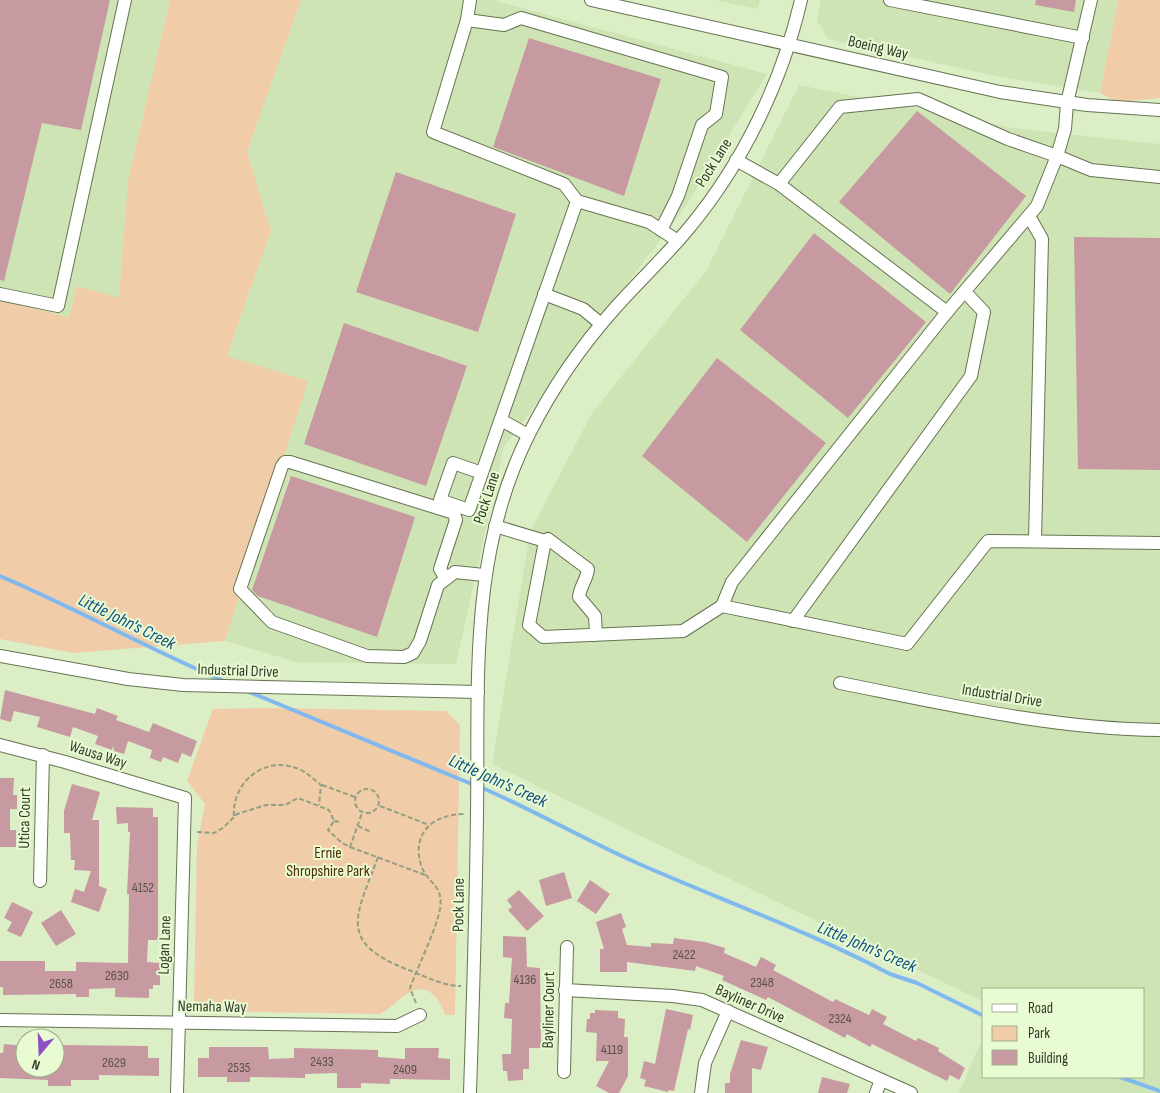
<svg xmlns="http://www.w3.org/2000/svg" width="1160" height="1093" font-family="'Sofia Sans Condensed',sans-serif">
  <style>
    .built { fill: #cfe4b5 }
    .green { fill: #f0cca9 }
    .lines { fill: none; stroke-linecap: round; stroke-linejoin: round }
    .stream { stroke: #80b9ef; stroke-width: 4 }
    .building { fill: #c799a0 }
    .minor-casing { stroke: #657451; stroke-width: 14 }
    .path { stroke: #929f82; stroke-width: 2; stroke-dasharray: 5 2.5; stroke-linecap: butt }
    .minor { stroke: #fff; stroke-width: 12 }
    .labels { text-anchor: middle; dominant-baseline: central; stroke-width: 4; stroke-linejoin: round; paint-order: stroke }
    .number-label { font-size: 14px; fill: #5a5349 }
    .street-label { font-size: 16px; fill: #353c2c; stroke: #e9fbd3 }
    .park-label { font-size: 16px; fill: #502d00; stroke: #e9fbd3 }
    .water-label { font-size: 18px; font-style: italic; fill: #115183; stroke: #e9fbd3 }
  </style>
  <rect width="100%" height="100%" fill="#dceec6"/>
  <g class="built">
    <path d="M0,0H170L128,181L119,298L70,317L0,300Z"/>
    <path d="M301,0H492L767,74L685,207L504,447L456,664L296,662L225,641L302,399L227,357L271,231L247,152Z"/>
    <path d="M715,0H760L758,9Z"/>
    <path d="M821,0H1118L1100,93L1000,77L828,39L817,20Z"/>
    <path d="M799,85L1012,128L1160,144V1093H959L979,1046L984,1041V1077H1144V989H984V1002L492,764L530,532L592,413L706,271Z"/>
  </g>
  <g class="green">
    <path d="M170,0H301L247,152L271,231L227,356L308,381L225,641L73,653L0,639V300L69,317L77,286L119,298L128,181Z"/>
    <path d="M1118,0H1160V98L1116,102L1100,93Z"/>
    <path d="M263,708L446,711L460,725L455,1015H445C441,1000 429,984 412,991C400,996 392,1008 380,1014L202,1011L194,1004L197,845L205,804L187,781L213,709Z"/>
  </g>
  <g class="lines">
    <g class="stream">
      <path d="M0,576C76,608 148,649 224,681"/>
      <path d="M247,691L474,785"/>
      <path d="M480,787C534,810 583,839 637,863C721,900 808,931 890,974L917,983L984,1016"/>
      <path d="M1120,1077L1160,1091"/>
    </g>
  </g>
  <g class="building">
    <path d="M0,0H110L81,130L42,123L4,281L0,280Z"/>
    <path d="M1036,0H1076L1074,12L1035,5Z"/>
    <path d="M529,38L661,79L624,196L493,147Z"/>
    <path d="M917,111L1026,196L950,294L839,202Z"/>
    <path d="M396,172L516,214L478,332L356,292Z"/>
    <path d="M814,233L926,322L848,418L740,330Z"/>
    <path d="M1074,237L1160,238V470L1078,469Z"/>
    <path d="M344,323L467,366L426,486L304,444Z"/>
    <path d="M717,358L826,443L747,542L642,456Z"/>
    <path d="M291,476L415,517L377,637L258,596L252,590Z"/>
    <path d="M5,690L95,714L97,708L118,716L116,720L149,732L153,723L197,741L191,757L182,753L178,763L163,757L161,762L150,758L152,750L128,741L124,754L114,751L113,746L112,750L95,744L98,736L73,727L70,737L37,727L40,717L14,711L11,722L0,719Z"/>
    <path d="M0,778H14L13,795H17V809H10V830H16V847H0Z"/>
    <path d="M72,784L100,792L92,820H99V886L107,889L99,912L71,902L75,889L84,892L91,871L74,870L75,860H71L70,833H64V811Z"/>
    <path d="M116,807L153,808V817H158V940H148L147,962L160,963V985H153V989H149V998L115,997V988L89,989V997H76V994L3,995V987H0V961H45V971H76V962L128,963L129,894H127L130,832H128V823L117,824Z"/>
    <path d="M564,872L572,898L546,906L539,880Z"/>
    <path d="M590,880L610,894L596,914L577,901Z"/>
    <path d="M519,890L544,916L527,931L508,910L512,907L507,900Z"/>
    <path d="M12,902L33,912L21,937L7,931L12,922L4,918Z"/>
    <path d="M61,910L76,934L56,946L41,923Z"/>
    <path d="M621,913L626,927L622,929L627,945L651,947V943L673,944L674,938L705,942L725,948L724,953L756,967L761,957L776,965L773,970L833,1002L835,999L869,1015L872,1009L887,1017L883,1024L916,1041L918,1038L939,1048L938,1051L965,1068L959,1080L950,1075L947,1081L872,1044L870,1047L847,1034L845,1038L768,997L766,1000L722,980L724,976L696,966L695,971L627,962V972H600V949H604L596,922Z"/>
    <path d="M503,936L526,937L527,967L540,968L541,1048H529V1069H523V1080L508,1081L507,1071H503L502,1054H511L512,1019L504,1018L505,1003H509L512,958L503,957Z"/>
    <path d="M666,1009L693,1015L690,1030L688,1029L674,1091L669,1090L668,1092L644,1086L646,1080L640,1078L644,1061L655,1064Z"/>
    <path d="M595,1010L618,1011V1018L625,1019L624,1037H628V1076L619,1093H609L596,1086L609,1061H596L597,1033L586,1032L587,1019H590V1013H595Z"/>
    <path d="M741,1040L768,1047L761,1070L752,1068V1093H725V1083H730V1074Z"/>
    <path d="M4,1044L25,1046V1068H55V1055H59V1045L148,1046V1058H159V1076L99,1075V1080H71V1086H48V1080L0,1078V1053H3Z"/>
    <path d="M209,1047H268L269,1059L294,1058V1048L378,1050V1057L405,1059V1048H439L438,1058L450,1059V1080L390,1079V1084L361,1083V1088H337V1073L305,1074V1078L250,1077V1082H227V1077H198V1058H209Z"/>
    <path d="M822,1077L850,1084L847,1093H818Z"/>
  </g>
  <g class="lines">
    <defs>
      <g id="minor">
        <path d="M470,0L467,20L504,25L521,18L722,77L716,114L702,125L678,196L661,230"/>
        <path d="M591,0L1000,92L1087,105L1160,110"/>
        <path d="M890,0L1083,38"/>
        <path d="M467,20L433,132L564,184L577,201"/>
        <path d="M779,184L840,107L918,99L1008,139L1057,156L1065,129L1067,103L1091,0"/>
        <path d="M1029,216L1042,239L1035,540"/>
        <path d="M0,294L58,306L125,0"/>
        <path d="M544,294L583,309L601,324"/>
        <path d="M947,312L1037,206L1057,156L1091,170L1160,177"/>
        <path d="M501,420L528,435"/>
        <path d="M482,473L453,463L440,500L469,510C505,407 541,304 577,201L649,222L678,241"/>
        <path d="M495,526L545,541"/>
        <path d="M446,579L440,569L456,520L454,513L290,462H285L282,466L240,589L272,622L367,656L404,657L413,653L420,641L438,585L455,572L484,575"/>
        <path d="M722,606L732,582L947,312L779,184L736,160"/>
        <path d="M793,621L971,376L984,312L965,292"/>
        <path d="M596,635L595,616L579,597C580,586 587,580 588,569L548,539L545,541L529,625L543,637L683,631L722,606L907,644L988,541L1160,543"/>
        <path d="M0,656L128,679L183,685L478,692"/>
        <path d="M840,683C945,704 1053,729 1160,730"/>
        <path d="M0,745L65,762L185,798L177,1093"/>
        <path d="M40,881L43,755"/>
        <path d="M565,990L673,996L702,1000L911,1093"/>
        <path d="M0,1020L397,1026L420,1015"/>
        <path d="M564,1072L567,947"/>
        <path d="M470,1093C473,1000 476,906 477,813C479,683 468,555 529,434C552,388 582,345 616,307C640,280 666,256 689,228C743,163 782,82 801,0"/>
        <path d="M701,1093L705,1063L728,1011"/>
        <path d="M876,1093L881,1080"/>
      </g>
    </defs>
    <use href="#minor" class="minor-casing"/>
    <g class="path">
      <path d="M322,785L355,797"/>
      <circle cx="367" cy="801" r="12"/>
      <path d="M380,806L429,825"/>
      <path d="M234,816C232,783 263,756 296,768C306,771 313,779 321,785L319,805"/>
      <path d="M334,821L341,822"/>
      <path d="M358,826L371,832"/>
      <path d="M197,832L214,833L223,828L237,814L266,805H285L298,798L329,810L334,821L328,830L342,843L350,847L362,813"/>
      <path d="M350,847L425,875"/>
      <path d="M378,857C357,915 336,941 406,969C422,975 443,986 461,986"/>
      <path d="M416,1003L410,988C418,966 436,930 440,909C444,884 427,884 421,865C411,831 435,814 465,814"/>
    </g>
    <use href="#minor" class="minor"/>
  </g>
  <g class="labels">
    <g class="number-label">
      <text x="143" y="887">4152</text>
      <text x="684" y="954">2422</text>
      <text x="117" y="975">2630</text>
      <text x="525" y="979">4136</text>
      <text x="762" y="982">2348</text>
      <text x="61" y="983">2658</text>
      <text x="840" y="1018">2324</text>
      <text x="612" y="1049">4119</text>
      <text x="322" y="1061">2433</text>
      <text x="114" y="1062">2629</text>
      <text x="239" y="1067">2535</text>
      <text x="405" y="1069">2409</text>
    </g>
    <g class="street-label">
      <text transform="translate(878 48) rotate(13)">Boeing Way</text>
      <text transform="translate(714 163) rotate(-58)">Pock Lane</text>
      <text transform="translate(487 498) rotate(-72)">Pock Lane</text>
      <text transform="translate(238 671) rotate(2)">Industrial Drive</text>
      <text transform="translate(1002 696) rotate(9)">Industrial Drive</text>
      <text transform="translate(98 755) rotate(18)">Wausa Way</text>
      <text transform="translate(25 818) rotate(-89)">Utica Court</text>
      <text transform="translate(459 905) rotate(-89)">Pock Lane</text>
      <text transform="translate(165 945) rotate(-88)">Logan Lane</text>
      <text transform="translate(750 1004) rotate(24)">Bayliner Drive</text>
      <text transform="translate(212 1007) rotate(1)">Nemaha Way</text>
      <text transform="translate(549 1010) rotate(-89)">Bayliner Court</text>
    </g>
    <g class="park-label">
      <text x="328" y="853">Ernie<tspan x="328" dy="18">Shropshire Park</tspan></text>
    </g>
    <g class="water-label">
      <text transform="translate(127 622) rotate(26)">Little John's Creek</text>
      <text transform="translate(498 781) rotate(24)">Little John's Creek</text>
      <text transform="translate(867 947) rotate(23)">Little John's Creek</text>
    </g>
  </g>
  <rect x="982" y="988" width="162" height="90" fill="#e9fbd3" stroke="#a1af90"/>
  <rect x="992" y="1004" width="25" height="8" fill="#ffffff" stroke="#a1af90"/>
  <text x="1028" y="1013" font-size="15" fill="#353c2c">Road</text>
  <rect x="992" y="1026" width="25" height="15" fill="#f0cca9" stroke="#a1af90"/>
  <text x="1028" y="1038" font-size="15" fill="#353c2c">Park</text>
  <rect x="992" y="1050" width="25" height="15" fill="#c799a0" stroke="#a1af90"/>
  <text x="1028" y="1063" font-size="15" fill="#353c2c">Building</text>
  <g transform="translate(40 1053) rotate(199)"><circle r="24" fill="#e9fbd3" stroke="#a1af90"/>
  <path d="M0-4L9 19L0 12L-9 19Z" fill="#8e4dc2"/>
  <text y="-8" font-size="14" font-weight="bold" text-anchor="middle" fill="#353c2c">N</text>
  </g>
</svg>
